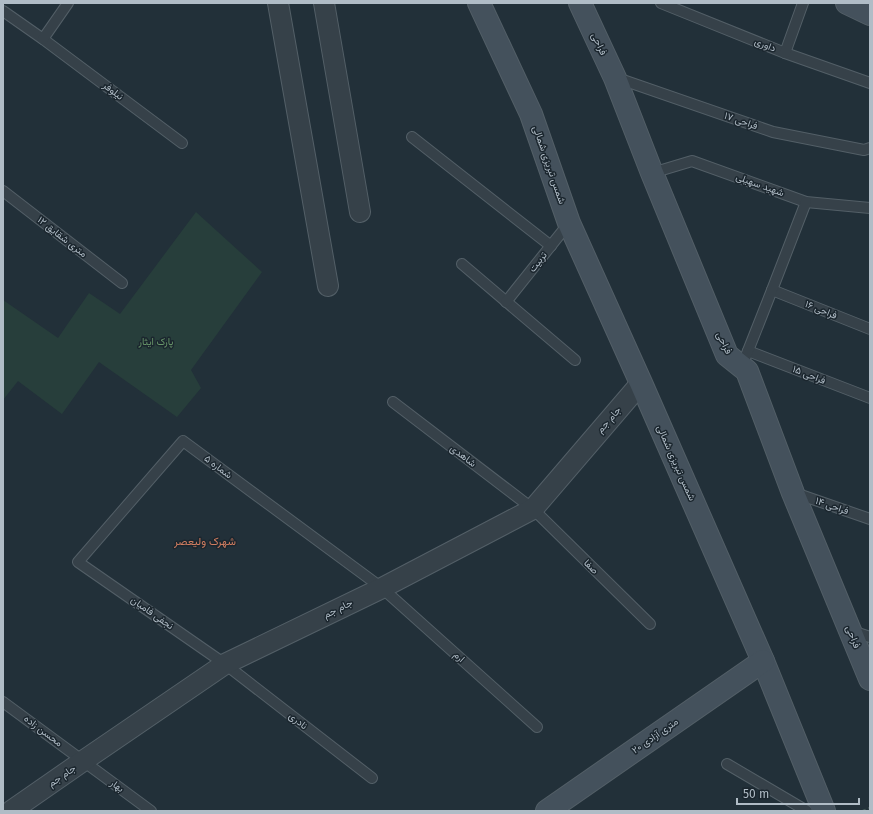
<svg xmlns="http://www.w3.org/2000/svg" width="873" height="814" font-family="'Fira Sans',Vazirmatn,sans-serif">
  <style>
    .green { fill: #273e3b }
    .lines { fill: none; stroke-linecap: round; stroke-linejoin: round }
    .lane-casing { stroke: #535f67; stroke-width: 12 }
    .street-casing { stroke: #535f67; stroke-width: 22 }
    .secondary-casing { stroke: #535f67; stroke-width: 24 }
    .path { stroke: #465a59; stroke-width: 2.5; stroke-dasharray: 3 3; stroke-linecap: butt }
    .lane { stroke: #364149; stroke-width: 10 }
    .street { stroke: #364149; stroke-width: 20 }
    .secondary { stroke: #44515c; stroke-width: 22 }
    .labels { text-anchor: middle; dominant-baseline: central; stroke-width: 3; stroke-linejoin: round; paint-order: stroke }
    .street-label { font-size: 10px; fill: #b0bcc6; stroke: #1b262e }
    .park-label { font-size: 10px; fill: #68966a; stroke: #1b262e }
    .neighbourhood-label { font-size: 11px; fill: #d17d60; stroke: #1b262e }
  </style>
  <rect width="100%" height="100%" fill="#223039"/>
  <path class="green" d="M196,212L262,272L191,370L201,388L177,417L99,362L62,414L18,381L3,400V300L58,338L89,293L120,314Z"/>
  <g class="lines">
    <defs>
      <g id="lane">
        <path d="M661,3L785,53L870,83"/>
        <path d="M3,11L43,39L182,143"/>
        <path d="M43,39L68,3"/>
        <path d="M785,53L803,3"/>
        <path d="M617,78L773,132L864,150L870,148"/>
        <path d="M412,137L551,246"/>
        <path d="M652,173L692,161L806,202L870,208"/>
        <path d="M3,191L122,283"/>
        <path d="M462,264L575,360"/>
        <path d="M772,290L870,329"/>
        <path d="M506,302L569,223"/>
        <path d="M748,351L870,398"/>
        <path d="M742,366L772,290L806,202"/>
        <path d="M393,402L533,509L650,624"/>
        <path d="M795,493L870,519"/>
        <path d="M852,631L870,637"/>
        <path d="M3,702L151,811"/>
        <path d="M727,764L807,811"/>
        <path d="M372,778L225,664L78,562L183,441L382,588L537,727"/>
      </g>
      <g id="street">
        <path d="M278,3L328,286"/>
        <path d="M324,3L360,212"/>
        <path d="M11,811L83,761L225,664L382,588L533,509L641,383"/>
      </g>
      <g id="secondary">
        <path d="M479,3L531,114L569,223L641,383L763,661L824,811"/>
        <path d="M580,3L615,78L652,173L727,355L747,371L793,493L870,679"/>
        <path d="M847,3L870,14"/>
        <path d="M547,811L763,661"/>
      </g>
    </defs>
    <use href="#lane" class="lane-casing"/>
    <use href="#street" class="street-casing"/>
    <use href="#secondary" class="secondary-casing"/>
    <path class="path" d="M863,811L870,808"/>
    <use href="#lane" class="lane"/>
    <use href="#street" class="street"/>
    <use href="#secondary" class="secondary"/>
  </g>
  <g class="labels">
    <g class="street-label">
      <text transform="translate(599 44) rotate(65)">فراحی</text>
      <text transform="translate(765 45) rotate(22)">داوری</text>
      <text transform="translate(113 91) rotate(37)">نیلوفر</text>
      <text transform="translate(741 121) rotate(19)">فراحی ۱۷</text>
      <text transform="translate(549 165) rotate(71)">شمس تبریزی شمالی</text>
      <text transform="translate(760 185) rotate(20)">شهید سهیلی</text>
      <text transform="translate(62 237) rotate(38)">۱۲ متری شقایق</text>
      <text transform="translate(538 262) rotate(-52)">تربیت</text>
      <text transform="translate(821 310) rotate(22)">فراحی ۱۶</text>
      <text transform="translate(724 343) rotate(64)">فراحی</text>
      <text transform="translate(809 375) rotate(21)">فراحی ۱۵</text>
      <text transform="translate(609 420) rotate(-49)">جام جم</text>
      <text transform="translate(463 456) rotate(37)">شاهدی</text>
      <text transform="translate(676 463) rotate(66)">شمس تبریزی شمالی</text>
      <text transform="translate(218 467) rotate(37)">شماره ۵</text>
      <text transform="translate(832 506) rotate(19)">فراحی ۱۴</text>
      <text transform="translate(591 567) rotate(45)">صفا</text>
      <text transform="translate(338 609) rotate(-26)">جام جم</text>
      <text transform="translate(152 613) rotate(35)">نجفی فامیان</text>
      <text transform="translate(853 637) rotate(68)">فراحی</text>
      <text transform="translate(459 657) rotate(42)">ارم</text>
      <text transform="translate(298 721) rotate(38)">نادری</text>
      <text transform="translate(43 731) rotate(37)">محسن زاده</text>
      <text transform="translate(655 736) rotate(-35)">۲۰ متری آزادی</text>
      <text transform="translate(62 776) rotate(-35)">جام جم</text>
      <text transform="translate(117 786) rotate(36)">بهار</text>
    </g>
    <g class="park-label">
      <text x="156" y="342">پارک ایثار</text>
    </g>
    <g class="neighbourhood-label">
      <text x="205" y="541">شهرک ولیعصر</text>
    </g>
  </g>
  <rect width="873" height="814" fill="none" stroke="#b0bcc6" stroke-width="8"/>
  <path d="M737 798v6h122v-6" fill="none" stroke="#b0bcc6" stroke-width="2"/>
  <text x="743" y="798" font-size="12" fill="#b0bcc6" stroke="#1b262e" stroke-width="3" paint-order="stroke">50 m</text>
</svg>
